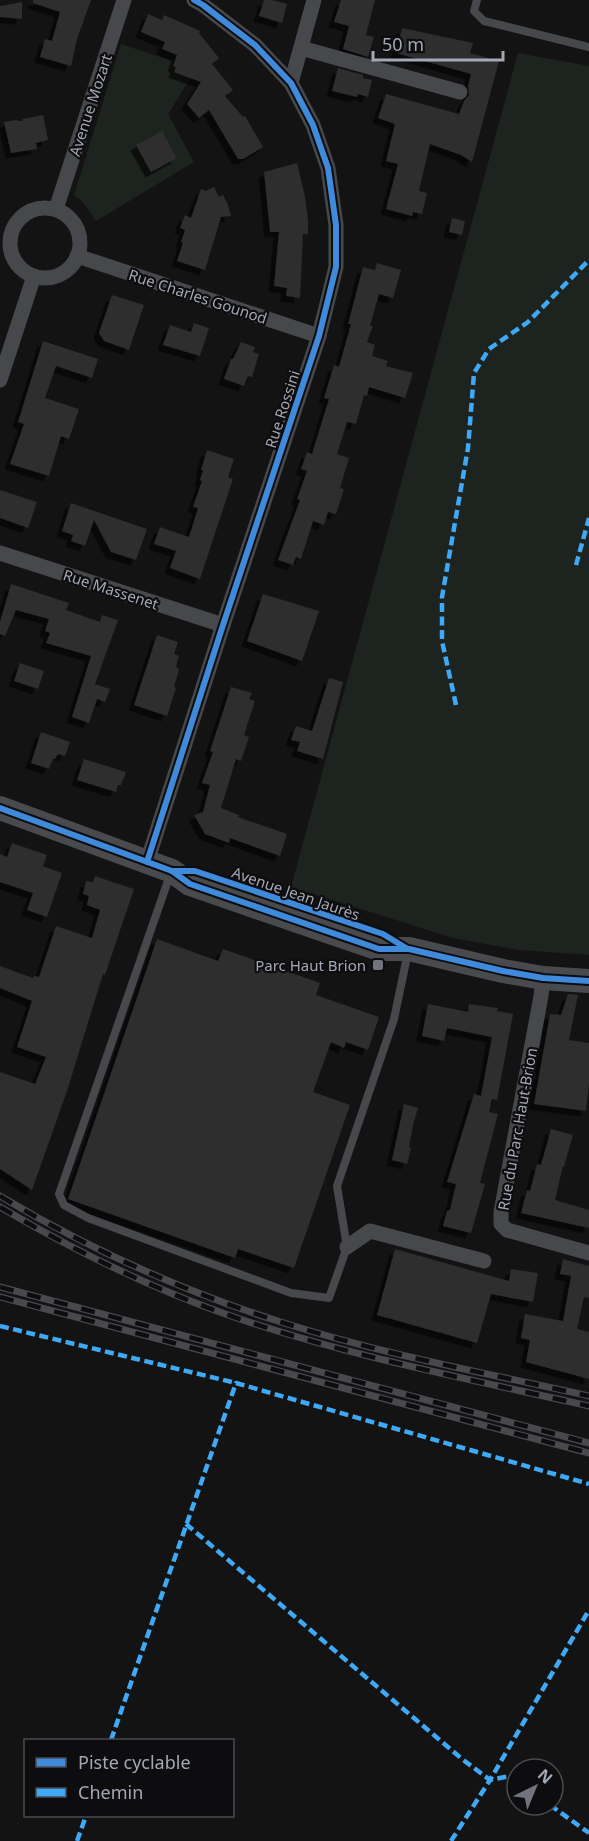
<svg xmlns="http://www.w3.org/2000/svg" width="589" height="1841" font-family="'Noto Sans',sans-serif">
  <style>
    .green { fill: #1d231e }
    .building { fill: #2d2d2e; filter: url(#shadow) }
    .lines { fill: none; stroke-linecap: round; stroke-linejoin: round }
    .lane { stroke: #47484b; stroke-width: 8 }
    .street { stroke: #47484b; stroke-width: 15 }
    .primary { stroke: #494a4d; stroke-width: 24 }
    .rail-casing { stroke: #48494c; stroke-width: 7 }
    .rail { stroke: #0d0d0f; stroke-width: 4.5; stroke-dasharray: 14; stroke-linecap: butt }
    .quiet { stroke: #3fa9f5; stroke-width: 4.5; stroke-dasharray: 9 4.5; stroke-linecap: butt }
    .cycleway-casing { stroke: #0d0d0f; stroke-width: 10 }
    .cycleway { stroke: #408adc; stroke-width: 6 }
    .poi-dot { fill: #71747c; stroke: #0d0d0f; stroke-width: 2 }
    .labels { text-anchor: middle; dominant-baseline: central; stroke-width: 4.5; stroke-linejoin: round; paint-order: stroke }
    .street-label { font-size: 15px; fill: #a4a8b4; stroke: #0d0d0f }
    .poi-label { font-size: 15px; fill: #a4a8b4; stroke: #0d0d0f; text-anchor: end }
  </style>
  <defs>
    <filter id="shadow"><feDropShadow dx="-5.5" dy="5.5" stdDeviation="0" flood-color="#0009"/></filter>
  </defs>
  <rect width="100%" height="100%" fill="#131313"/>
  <g class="green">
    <path d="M121,44L196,69L168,114L194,162L96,221L83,202L74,195Z"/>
    <path d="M518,53L589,66V955L518,950L453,938L291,887Z"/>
  </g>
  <g class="building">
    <path d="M33,0H91L77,39L71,66L40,57L45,39L52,41L60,12L33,3Z"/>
    <path d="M264,0H272L287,4L282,23L259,16Z"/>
    <path d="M341,0H375L366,35L374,37L368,57L343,49L349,26L334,22Z"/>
    <path d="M22,2V19L0,17V6Z"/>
    <path d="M148,14L162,20L164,15L200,31L199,33L219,58L212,64L233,90L225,96L243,117L245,116L263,147L243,159H238L209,110L199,118L187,104L201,82L174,72L176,67L173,66L177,55L162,49L165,42L141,32Z"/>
    <path d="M402,28L473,43L470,53L499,61L472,162L461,155L430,144L419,191L427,193L422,214L413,212L412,216L386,209L398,164L386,161L395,124L378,118L386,94L459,114L464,101L469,95L468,86L471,74L396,53Z"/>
    <path d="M338,68L363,75V78L372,80L368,97L358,94L357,97L332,91Z"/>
    <path d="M43,115L48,140L36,143L37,149L11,153L4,122L15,120L22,121L23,119Z"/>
    <path d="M162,131L177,158L151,172L136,145Z"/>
    <path d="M297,163L305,196L308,221V234H303L300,298L286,296L287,288L274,286L279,232H270L264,172Z"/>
    <path d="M214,187L219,197L223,195L228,205L231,216L221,217L205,270L177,261L183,243L181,242L185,230L180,228L185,215L191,218L201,189L206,191Z"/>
    <path d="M452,218L465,221L462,235L449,232Z"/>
    <path d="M377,263L401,270L393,298L379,294L370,326H373L367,342L375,345L372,356L388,361L386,366L413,373L405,398L369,387L367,396L364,395L356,424L347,422L337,454L349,458L340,488L344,489L336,514L328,512L324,525L313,521L301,559L296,557L293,565L278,560L300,500L297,499L307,471L301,469L307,452L312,454L329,399L324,398L334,365L339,367L351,324H348L363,267L375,270Z"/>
    <path d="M112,295L144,305L129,350L104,341L99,333Z"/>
    <path d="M194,323L209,328L200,356L163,345L170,325L191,332Z"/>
    <path d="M43,341L98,359L92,378L56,366L45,398L79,409L69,439L61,436L49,476L10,464L24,424L18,422Z"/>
    <path d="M241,342L255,347L253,352L259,354L252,377L248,376L244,386L224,379L231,359H233Z"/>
    <path d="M207,450L234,459L228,477L233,479L200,579L170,568L176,551L154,544L160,527L189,537L198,508L193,507L202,481L200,480L203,470H201Z"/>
    <path d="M0,490L37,502L28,528L0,518Z"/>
    <path d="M71,503L147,529L136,560L111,552L94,520L85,546L71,541L73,535L62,531Z"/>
    <path d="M11,584L69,603L66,610L100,622L102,615L118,620L95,684L110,689L105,702L97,699L89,723L72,717L91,656L46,643L50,633L45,631L49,619L16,610L5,636L0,634V622Z"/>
    <path d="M263,594L319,611L302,661L247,641Z"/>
    <path d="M157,635L178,642L174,654L179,656L176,666L179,670L174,687L176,688L167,716L134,705Z"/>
    <path d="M20,663L44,671L38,689L14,681Z"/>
    <path d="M329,678L343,682L323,759L297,751L300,742L291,740L296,726L312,731Z"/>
    <path d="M231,687L252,693L249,699L255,701L244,735L249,737L241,761L236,759L221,808L239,815L238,817L287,834L280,856L230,838L229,843L205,834L194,815L203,812L210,785L202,783L213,752L210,751Z"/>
    <path d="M41,732L70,742L65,756L58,754L55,759H53L49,769L31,763Z"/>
    <path d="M84,759L126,772L121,785H118L116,792L77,780Z"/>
    <path d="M12,843L47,855L43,866L62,873L47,917L27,910L33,893L0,882V854L7,857Z"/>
    <path d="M95,876L134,889L105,975L103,974L67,1091L32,1190L0,1169V1072L35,1084L46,1057L17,1047L32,1001L0,988V966L33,978L34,976L39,977L56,926L92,938L100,910L87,905L89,896L83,894L86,881L93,882Z"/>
    <path d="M157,939L218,961L223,949L320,983L316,995L379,1017L368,1050L346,1042L344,1048L331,1042L313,1092L350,1105L294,1268L238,1249L235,1258L68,1199Z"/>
    <path d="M568,994L578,995L569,1040L589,1043V1084L586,1111L534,1104L550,1014L561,1015Z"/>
    <path d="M428,1004L468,1012L469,1004L498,1008L497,1011L513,1014L497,1100L492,1099L489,1112L498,1114L480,1183L485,1184L471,1233L443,1226L447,1211L450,1210L456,1184L447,1182L474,1094L481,1096L492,1037L447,1028L444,1041L422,1036Z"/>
    <path d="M404,1104L418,1108L413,1125L409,1147L411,1148L407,1164L392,1160Z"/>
    <path d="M551,1129L573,1135L564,1167L563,1166L555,1200L589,1210V1228L521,1213L527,1190L530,1191L537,1164L541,1165Z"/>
    <path d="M395,1249L509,1281L511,1269L538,1273L533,1302L491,1294L477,1343L377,1315Z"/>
    <path d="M563,1259L589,1266V1298L584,1297L577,1329L589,1332V1379L526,1362L530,1340L521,1338L525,1314L563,1321L571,1276L560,1274Z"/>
  </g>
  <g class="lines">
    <g class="lane">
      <path d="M477,0L474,11L484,21L589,47"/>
      <path d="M170,875L59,1194L64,1205L88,1218L291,1293L329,1298L347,1247L337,1186L394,1019L408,952"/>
    </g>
    <g class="street">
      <path d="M301,48L460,92"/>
      <path d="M291,83L314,0"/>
      <circle cx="45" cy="243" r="35"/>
      <path d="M56,209L124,0"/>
      <path d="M77,256L319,336"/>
      <path d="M0,380L34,276"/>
      <path d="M0,553L223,625"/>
      <path d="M147,862L223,625L319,336L336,267V225L328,168L313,125L291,83L255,45L203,5L194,0"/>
      <path d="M543,978L541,996L501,1212V1224L507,1230L589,1253"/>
      <path d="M347,1247L370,1231L484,1261"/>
    </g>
    <path class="primary" d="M0,808L172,871L190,884L379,949H409L503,971L543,978L589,981"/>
    <defs>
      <g id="rail">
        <path d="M0,1196C89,1249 182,1291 281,1322C381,1354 486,1373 589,1396"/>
        <path d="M0,1207C73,1250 150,1288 231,1316C347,1356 469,1379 589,1406"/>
        <path d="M0,1287L589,1443"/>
        <path d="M0,1297L589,1453"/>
      </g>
    </defs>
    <use href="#rail" class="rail-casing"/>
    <use href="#rail" class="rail"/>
    <g class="quiet">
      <path d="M576,565L589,518"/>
      <path d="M456,705L442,641V597L468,448L474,373L489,349L528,322L589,260"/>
      <path d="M0,1326L236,1383"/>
      <path d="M186,1524L462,1759L490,1780L510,1776L517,1781"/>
      <path d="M111,1740L236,1383L589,1484"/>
      <path d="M550,1805L589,1833"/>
      <path d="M77,1841L86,1816"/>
      <path d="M451,1841L490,1780L589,1610"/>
    </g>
    <defs>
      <g id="cycleway">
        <path d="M0,808L172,871L190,884L379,949H409L503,971L543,978L589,981"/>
        <path d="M147,862L223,625L319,336L336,267V225L328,168L313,125L291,83L255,45L203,5L194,0"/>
        <path d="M172,871H195L383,934L406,948"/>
      </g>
    </defs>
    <use href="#cycleway" class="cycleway-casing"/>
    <use href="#cycleway" class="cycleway"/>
  </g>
  <rect class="poi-dot" x="372" y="959" width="12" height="12" rx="3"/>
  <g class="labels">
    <g class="street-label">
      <text transform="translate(90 105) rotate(-72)">Avenue Mozart</text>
      <text transform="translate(198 296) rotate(18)">Rue Charles Gounod</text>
      <text transform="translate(282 409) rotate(-72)">Rue Rossini</text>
      <text transform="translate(111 589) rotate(18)">Rue Massenet</text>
      <text transform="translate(296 893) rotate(19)">Avenue Jean Jaurès</text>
      <text transform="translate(517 1129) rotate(-80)">Rue du Parc Haut-Brion</text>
    </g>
    <g class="poi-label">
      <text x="366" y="965">Parc Haut Brion</text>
    </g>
  </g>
  <rect x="24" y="1739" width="210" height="78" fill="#0d0d0f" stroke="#494b51" stroke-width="1.5"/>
  <rect x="36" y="1758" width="30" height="9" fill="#408adc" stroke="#494b51" stroke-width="1.5"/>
  <text x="78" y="1769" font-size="18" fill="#a4a8b4">Piste cyclable</text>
  <rect x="36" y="1788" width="30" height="9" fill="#3fa9f5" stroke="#494b51" stroke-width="1.5"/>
  <text x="78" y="1799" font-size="18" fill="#a4a8b4">Chemin</text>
  <g transform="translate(535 1787) rotate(43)"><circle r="28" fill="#0d0d0f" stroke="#494b51" stroke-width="1.5"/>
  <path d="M0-4.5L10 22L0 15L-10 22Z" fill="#71747c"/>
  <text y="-9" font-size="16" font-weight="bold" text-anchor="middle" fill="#a4a8b4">N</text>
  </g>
  <path d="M373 51v9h130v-9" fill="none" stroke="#a4a8b4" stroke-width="3"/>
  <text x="382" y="51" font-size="18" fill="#a4a8b4" stroke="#0d0d0f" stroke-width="4.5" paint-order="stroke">50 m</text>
</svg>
